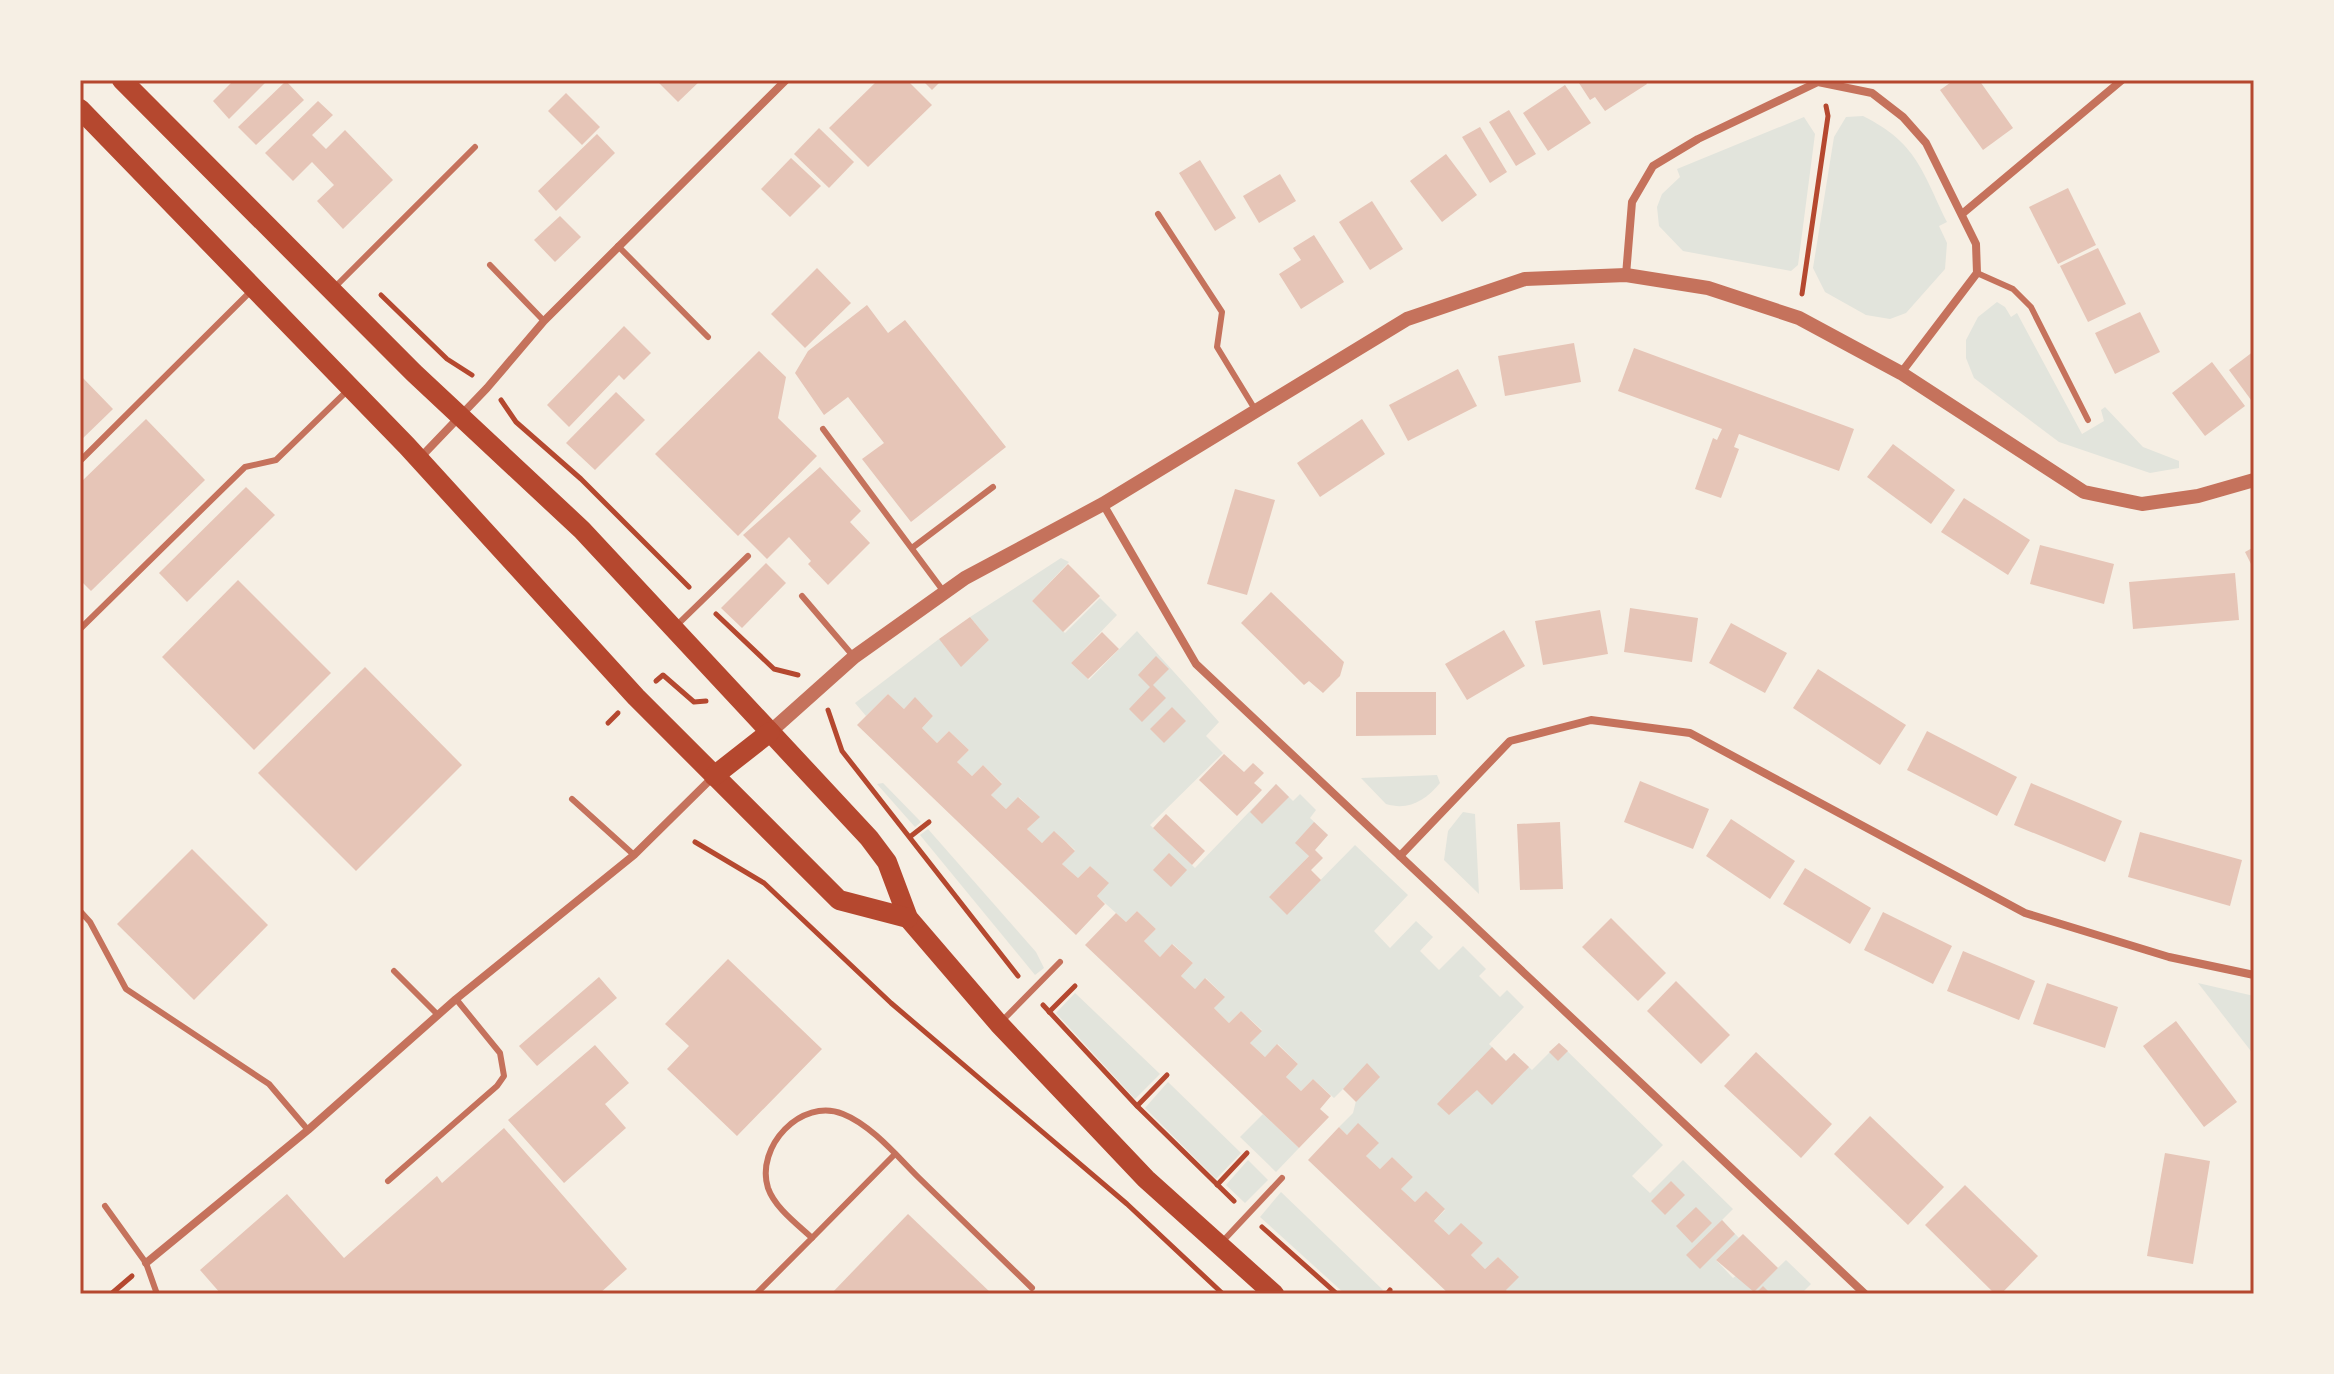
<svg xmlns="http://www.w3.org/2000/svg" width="2334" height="1374" font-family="Overpass,sans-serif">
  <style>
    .green { fill: #e2e4dc }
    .building { fill: #e6c5b7 }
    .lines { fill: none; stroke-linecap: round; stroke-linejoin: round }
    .path { stroke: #b5482f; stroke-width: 5 }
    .service { stroke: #c5725c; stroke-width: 6 }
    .minor { stroke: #c5725c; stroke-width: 8 }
    .tertiary { stroke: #c5725c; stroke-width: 14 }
    .primary { stroke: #b5482f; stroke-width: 20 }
    .neatline { fill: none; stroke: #b5482f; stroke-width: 3 }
  </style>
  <rect width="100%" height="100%" fill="#f6efe4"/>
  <g class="green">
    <path d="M1863,116C1917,143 1922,171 1947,222L1939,226L1947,243L1945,269L1906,313L1890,319L1866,315L1825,292L1813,268L1834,137L1846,117Z"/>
    <path d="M1804,117L1815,134L1798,265L1791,271L1683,251L1659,226L1657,207L1662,194L1680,177L1677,169Z"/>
    <path d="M1997,302L2005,307L2011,317L2017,313L2082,434L2104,421L2101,410L2105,407L2143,447L2179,461V468L2150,473L2059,442L1974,378L1966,358V340L1978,317Z"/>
    <path d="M1061,558L1069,562L1032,601L1065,633L1100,598L1117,615L1071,663L1089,680L1137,631L1219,722L1206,736L1223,753L1150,825L1195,868L1276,784L1293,801L1300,794L1316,810L1310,818L1328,835L1270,898L1287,914L1355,845L1408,895L1374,931L1390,948L1416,921L1433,937L1420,951L1439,970L1463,946L1486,969L1479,976L1500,997L1507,990L1524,1007L1489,1044L1506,1061L1514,1053L1532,1070L1559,1043L1663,1145L1632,1176L1650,1193L1683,1160L1733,1209L1722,1220L1739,1238L1716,1260L1733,1278L1737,1275L1754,1291L1786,1260L1811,1284L1801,1294H1510L1506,1290L1518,1276L1498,1257L1485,1269L1471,1255L1483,1243L1449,1235L1434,1221L1445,1210L1426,1191L1415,1202L1401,1189L1413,1177L1392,1157L1380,1169L1366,1156L1378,1144L1358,1124L1347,1135L1339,1127L1353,1113L1356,1101L1343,1089L1334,1098L1313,1079L1301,1091L1286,1077L1298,1064L1278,1044L1265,1057L1250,1043L1262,1030L1241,1011L1229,1023L1214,1008L1224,996L1206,978L1195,989L1181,976L1193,963L1173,944L1160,957L1144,941L1156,929L1137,911L1126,922L1097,896L1108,883L1090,866L1078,878L1062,864L1075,850L1055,832L1042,843L1027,829L1039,817L1019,797L1006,809L991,795L1002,783L983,765L972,776L957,762L969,750L949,731L937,743L922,728L933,716L915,698L904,709L888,694L866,716L855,703L939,639L961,666L989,640L970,617Z"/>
    <path d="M1437,775L1440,783C1426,800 1409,811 1386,804L1361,778Z"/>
    <path d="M883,783L921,822L915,827L877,784Z"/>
    <path d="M1463,812L1475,814L1479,894L1444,860L1448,831Z"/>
    <path d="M928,829L1036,952L1044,968L1035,975L920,835Z"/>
    <path d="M2198,983L2254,996V1055Z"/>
    <path d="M1075,993L1160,1074L1135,1099L1056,1013Z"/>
    <path d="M1168,1082L1241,1153L1216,1179L1145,1108Z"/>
    <path d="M1263,1114L1299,1148L1276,1172L1240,1137Z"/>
    <path d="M1248,1160L1268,1180L1245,1203L1226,1185Z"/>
    <path d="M1281,1192L1383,1290L1379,1294H1345L1260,1217Z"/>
  </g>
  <g class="building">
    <path d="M234,80H268L229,119L213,101Z"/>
    <path d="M656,80H701L678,102Z"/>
    <path d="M878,80H907L932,105L868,167L829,128Z"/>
    <path d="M922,80H942L932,90Z"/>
    <path d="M1577,80H1645L1647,84L1605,111L1595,97L1590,100Z"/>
    <path d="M1954,80H1979L2013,128L1983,150L1940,90Z"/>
    <path d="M286,81L304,100L256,145L238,127Z"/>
    <path d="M1565,85L1591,123L1548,151L1523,113Z"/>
    <path d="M566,93L600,127L582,145L548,111Z"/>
    <path d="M318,101L333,115L312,135L326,149L345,130L393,180L343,229L317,201L334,185L312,162L293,181L265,153Z"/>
    <path d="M1509,110L1536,154L1516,166L1489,122Z"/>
    <path d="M1480,127L1507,172L1490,183L1462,137Z"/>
    <path d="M819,128L854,162L829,188L794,154Z"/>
    <path d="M597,134L615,153L556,211L538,191Z"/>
    <path d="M1446,154L1477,195L1442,222L1410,181Z"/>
    <path d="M791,158L821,186L790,217L761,189Z"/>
    <path d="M1200,160L1236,218L1215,231L1179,173Z"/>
    <path d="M1280,174L1296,201L1259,223L1243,196Z"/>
    <path d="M2068,188L2096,245L2058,264L2029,207Z"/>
    <path d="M1372,201L1403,249L1370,270L1339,222Z"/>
    <path d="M560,216L581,237L555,262L534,240Z"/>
    <path d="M1314,235L1344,282L1301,309L1279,274L1301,260L1293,248Z"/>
    <path d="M2098,248L2126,304L2088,322L2060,266Z"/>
    <path d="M817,268L851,303L805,348L771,314Z"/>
    <path d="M867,305L888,333L905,320L1006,447L911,522L862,459L884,443L848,397L824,415L795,373L808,351Z"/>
    <path d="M2140,312L2160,352L2115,374L2095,333Z"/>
    <path d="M624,326L651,353L624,380L619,375L569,427L547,405Z"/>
    <path d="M1574,343L1581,382L1505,396L1498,356Z"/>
    <path d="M1634,348L1854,429L1839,471L1739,434L1734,447L1739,449L1721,498L1695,489L1713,438L1717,440L1722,429L1618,391Z"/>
    <path d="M759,351L786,377L778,418L817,456L738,536L655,454Z"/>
    <path d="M2254,351V404L2229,370Z"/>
    <path d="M2212,362L2245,406L2205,436L2172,393Z"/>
    <path d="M1458,369L1477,406L1408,441L1389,405Z"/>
    <path d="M80,375L113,409L80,441Z"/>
    <path d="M616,392L645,420L595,470L566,443Z"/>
    <path d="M146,419L205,480L91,591L80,580V483Z"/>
    <path d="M1362,419L1385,454L1320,497L1297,463Z"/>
    <path d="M1893,444L1955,490L1931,524L1867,477Z"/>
    <path d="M820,467L861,511L850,522L870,543L828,585L808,564L811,561L789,537L767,559L743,535Z"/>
    <path d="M246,487L275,515L187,602L159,573Z"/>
    <path d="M1235,489L1275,500L1247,595L1207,584Z"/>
    <path d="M1964,498L2030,540L2008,575L1941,532Z"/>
    <path d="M2040,545L2114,564L2104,604L2030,584Z"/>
    <path d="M2254,547V570L2245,552Z"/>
    <path d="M766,563L786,583L742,628L721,608Z"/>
    <path d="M1068,564L1100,596L1063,632L1032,601Z"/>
    <path d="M2235,573L2239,620L2133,629L2129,582Z"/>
    <path d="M238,580L331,673L254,750L162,657Z"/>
    <path d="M1271,592L1344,662L1340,676L1323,693L1309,681L1304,685L1241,623Z"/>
    <path d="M1630,608L1698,618L1692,662L1624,652Z"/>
    <path d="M1600,610L1608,654L1543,665L1535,621Z"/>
    <path d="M970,617L989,640L961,667L939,639Z"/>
    <path d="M1731,623L1787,653L1765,693L1709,663Z"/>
    <path d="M1504,630L1525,666L1467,700L1445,664Z"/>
    <path d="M1102,632L1119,649L1088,679L1071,663Z"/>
    <path d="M1156,656L1169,669L1153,685L1166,698L1142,722L1129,709L1150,687L1138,675Z"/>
    <path d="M365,667L462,765L356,871L258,773Z"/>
    <path d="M1818,669L1906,725L1880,765L1793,708Z"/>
    <path d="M1356,692H1436V735L1356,736Z"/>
    <path d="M888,694L904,709L915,697L933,716L922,728L937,743L949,731L969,750L957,762L972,776L983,765L1002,784L991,795L1006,809L1018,797L1040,817L1027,829L1042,843L1054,831L1066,842L1075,851L1062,864L1078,878L1090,866L1109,883L1097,896L1105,904L1076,935L857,725Z"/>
    <path d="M1172,707L1186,721L1164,743L1150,729Z"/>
    <path d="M1927,731L2017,777L1997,816L1907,770Z"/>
    <path d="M1224,754L1244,772L1253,763L1264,773L1254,783L1262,790L1237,816L1199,780Z"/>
    <path d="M1640,781L1709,809L1693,849L1624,822Z"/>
    <path d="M2031,783L2122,821L2105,862L2014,825Z"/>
    <path d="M1276,784L1289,797L1262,824L1250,812Z"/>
    <path d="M1166,814L1205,851L1192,865L1153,828Z"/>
    <path d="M1731,819L1795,861L1770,899L1706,856Z"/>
    <path d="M1314,822L1328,835L1315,850L1323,858L1311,870L1321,880L1287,915L1269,897L1309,856L1295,843Z"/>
    <path d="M1560,822L1563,889L1520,890L1517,824Z"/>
    <path d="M2140,832L2242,860L2230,906L2128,877Z"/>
    <path d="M192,849L268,925L194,1000L117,924Z"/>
    <path d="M1169,853L1187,870L1171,887L1153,870Z"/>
    <path d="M1805,868L1871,908L1850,944L1783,904Z"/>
    <path d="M1137,911L1156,929L1144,941L1160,957L1172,944L1193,963L1181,976L1195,989L1205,978L1225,997L1214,1008L1229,1023L1241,1011L1262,1031L1250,1043L1265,1057L1277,1044L1298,1064L1286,1077L1301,1091L1313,1079L1331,1096L1320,1109L1329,1117L1299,1148L1085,945L1116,913L1126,922Z"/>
    <path d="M1883,912L1952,946L1933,984L1864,950Z"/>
    <path d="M1611,918L1666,973L1638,1001L1582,947Z"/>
    <path d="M1963,951L2035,981L2019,1020L1947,991Z"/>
    <path d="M728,959L822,1049L737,1136L667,1069L689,1046L665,1024Z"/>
    <path d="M599,977L617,998L537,1066L519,1046Z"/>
    <path d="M1676,981L1730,1035L1701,1064L1647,1011Z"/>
    <path d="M2047,983L2118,1007L2105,1048L2033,1024Z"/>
    <path d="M2176,1021L2237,1102L2204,1127L2143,1046Z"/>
    <path d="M1559,1043L1568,1051L1558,1061L1549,1052Z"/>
    <path d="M595,1045L629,1083L605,1104L626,1128L564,1183L508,1120Z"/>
    <path d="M1492,1047L1506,1061L1514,1053L1529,1067L1492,1105L1477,1090L1449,1115L1437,1104Z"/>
    <path d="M1756,1052L1832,1124L1801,1158L1724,1086Z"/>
    <path d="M1367,1063L1380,1077L1356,1102L1343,1089Z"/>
    <path d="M1870,1116L1944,1187L1908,1225L1834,1154Z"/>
    <path d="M1358,1123L1379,1143L1366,1156L1380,1169L1392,1157L1413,1177L1401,1189L1415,1202L1426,1191L1445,1209L1434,1221L1449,1235L1461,1223L1483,1243L1471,1255L1485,1269L1498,1257L1519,1277L1506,1290L1510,1294H1449L1308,1160L1339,1127L1347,1135Z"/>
    <path d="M504,1128L627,1269L599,1294H221L200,1270L287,1194L344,1258L437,1176L442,1183Z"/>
    <path d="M2165,1153L2210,1161L2193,1264L2147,1256Z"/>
    <path d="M1671,1181L1685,1195L1665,1215L1651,1201Z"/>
    <path d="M1965,1185L2038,1256L2001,1294H1995L1925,1225Z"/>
    <path d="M1696,1207L1712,1223L1692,1243L1676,1226Z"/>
    <path d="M908,1214L992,1294H831Z"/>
    <path d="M1722,1220L1735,1234L1700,1269L1686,1255Z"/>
    <path d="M1743,1234L1778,1268L1754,1292L1716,1260Z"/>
    <path d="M1763,1286L1771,1294H1755Z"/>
  </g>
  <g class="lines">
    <g class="path">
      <path d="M1802,294L1828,116L1826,106"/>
      <path d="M381,295L447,359L472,375"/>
      <path d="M501,400L516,422L581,479L689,587"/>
      <path d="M716,614L774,669L798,675"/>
      <path d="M656,681L663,675L694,702L706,701"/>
      <path d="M828,710L842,751L1018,976"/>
      <path d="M608,723L618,713"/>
      <path d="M911,836L929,822"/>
      <path d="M695,842L764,883L891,1003L1127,1204L1223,1294"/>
      <path d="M1043,1005L1137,1106L1234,1201"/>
      <path d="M1049,1012L1075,986"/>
      <path d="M1137,1106L1167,1075"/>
      <path d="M1217,1185L1247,1153"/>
      <path d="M1262,1227L1337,1294"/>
      <path d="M111,1294L132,1276"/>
      <path d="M1387,1294L1390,1290"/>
    </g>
    <g class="service">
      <path d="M209,80H217"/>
      <path d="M1158,214L1222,312L1217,347L1256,411"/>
      <path d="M618,246L708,337"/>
      <path d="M490,265L544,321"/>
      <path d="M1977,273L2013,289L2031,307L2088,420"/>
      <path d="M333,289L475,147"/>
      <path d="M823,429L944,592"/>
      <path d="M80,461L251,291"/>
      <path d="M912,548L993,487"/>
      <path d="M802,596L854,657"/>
      <path d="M676,626L748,556"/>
      <path d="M80,629L245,467L276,460L348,390"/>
      <path d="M572,799L634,855"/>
      <path d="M80,911L90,922L126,989L269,1084L308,1130"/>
      <path d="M394,971L438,1015"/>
      <path d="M1001,1022L1060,962"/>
      <path d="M388,1181L497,1086L504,1076L500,1053L456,999"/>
      <path d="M105,1206L146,1263L157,1294"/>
      <path d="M812,1238L895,1154"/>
      <path d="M1222,1242L1282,1178"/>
      <path d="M756,1294L812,1238C797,1224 775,1208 768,1188C755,1147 801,1097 843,1114C871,1125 897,1156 918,1177C956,1214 994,1251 1032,1288"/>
    </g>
    <g class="minor">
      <path d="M1962,214L2122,80"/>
      <path d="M1626,275L1632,202L1653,166L1698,139L1818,82L1872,93L1903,117L1926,143L1976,244L1977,273L1901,373"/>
      <path d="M419,459L487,388L544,321L786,80"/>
      <path d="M1103,504L1196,664L1865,1294"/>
      <path d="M1400,856L1510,741L1591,720L1690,733L2025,913L2169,957L2254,975"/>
      <path d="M146,1263L308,1130L456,999L634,855L713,777"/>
    </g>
    <path class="tertiary" d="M770,732L854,657L965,578L1103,504L1407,319L1525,279L1626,275L1708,288L1799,318L1901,373L2084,492L2142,504L2198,496L2254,480"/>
    <g class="primary">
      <path d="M122,80L414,373L582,530L869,838L887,862L908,918L999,1024L1146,1179L1274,1294"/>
      <path d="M80,109L407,446L636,697L839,900L908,918"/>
      <path d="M714,776L770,732"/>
    </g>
  </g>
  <rect width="2334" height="1374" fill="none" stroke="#f6efe4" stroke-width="164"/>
  <rect x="82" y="82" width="2170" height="1210" class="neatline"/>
</svg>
